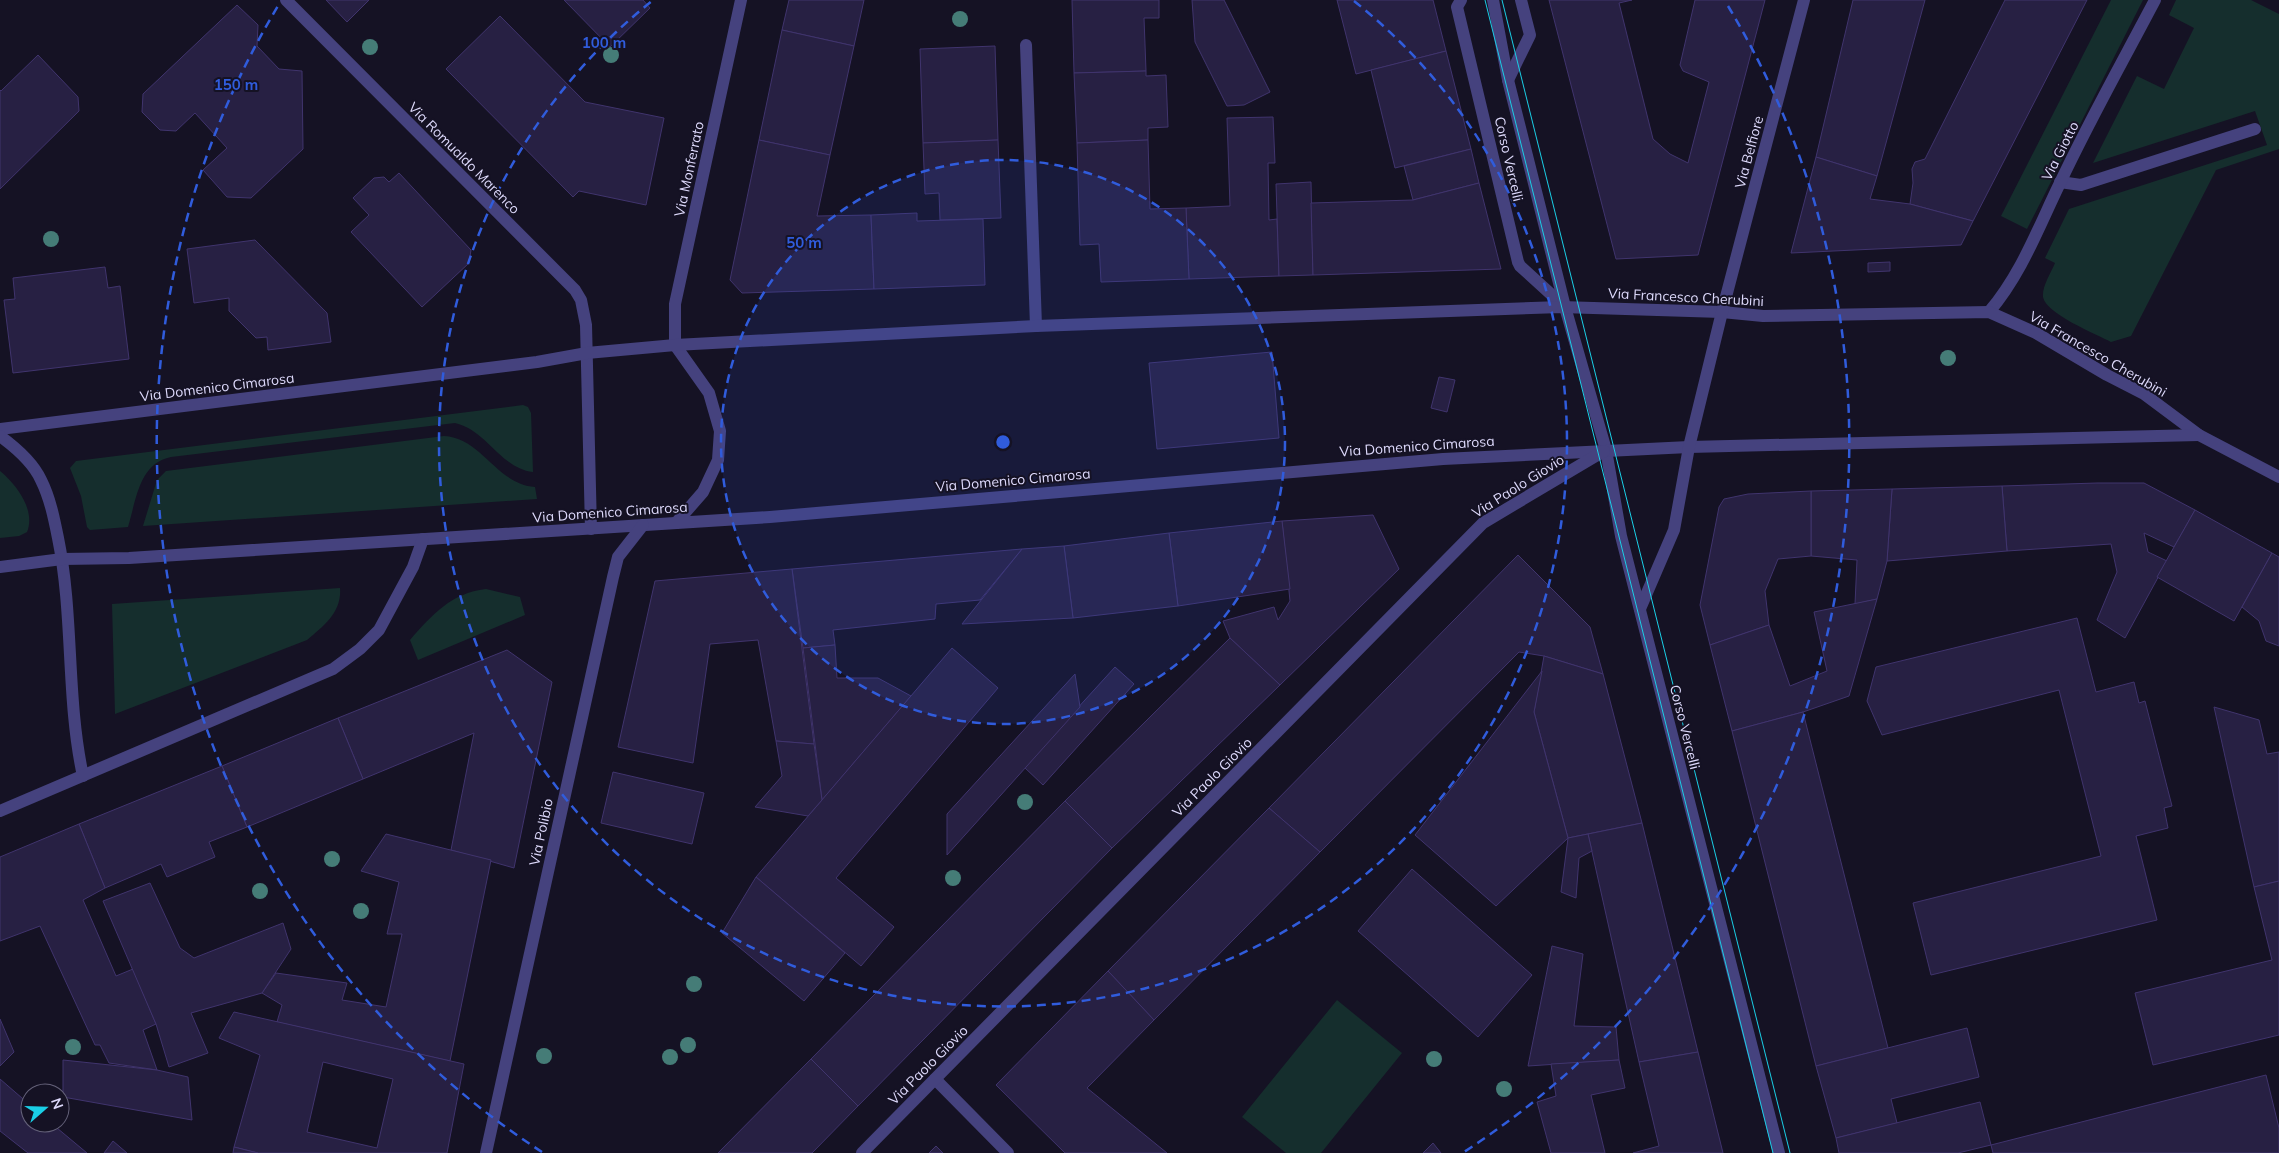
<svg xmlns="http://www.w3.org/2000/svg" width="2279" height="1153" font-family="Mulish,sans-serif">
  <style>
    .green { fill: #152e2d }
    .building { fill: #272043; stroke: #40346d; fill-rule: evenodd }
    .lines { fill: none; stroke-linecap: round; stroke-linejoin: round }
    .minor { stroke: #45427e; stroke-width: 12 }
    .tram { stroke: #1acfe6; stroke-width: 1 }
    .tree { fill: #457c77 }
    .ring { fill: none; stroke: #305cdc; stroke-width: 2.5; stroke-dasharray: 9 6 }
    .labels { text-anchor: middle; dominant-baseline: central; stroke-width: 4; stroke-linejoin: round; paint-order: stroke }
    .street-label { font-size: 14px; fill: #ddd9fb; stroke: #151224 }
    .centre { fill: #305cdc; stroke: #151224; stroke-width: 2.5 }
    .ring-label { font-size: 15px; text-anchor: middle; font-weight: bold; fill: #305cdc; stroke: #151224; stroke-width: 4; stroke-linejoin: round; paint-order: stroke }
  </style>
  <rect width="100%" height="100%" fill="#151224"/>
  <g class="green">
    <path d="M2111,0H2143L2027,229L2001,216Z"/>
    <path d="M2176,0H2251L2279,14V149L2216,170L2131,336L2111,342C2096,334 2046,314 2043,297C2042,286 2051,273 2055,263L2045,258L2069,209L2267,145L2255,111L2093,163L2137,76L2164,89L2194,28L2169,15Z"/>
    <path d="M523,405L528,407L531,413L533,472C501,469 487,430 455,423L171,457C139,463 136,501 128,527L90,530L87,527L81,496L70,468L76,461Z"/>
    <path d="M444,436C482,438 496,484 535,487L537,499L143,526L157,480L166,471Z"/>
    <path d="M0,471C16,484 36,510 27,532L19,536L0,538Z"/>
    <path d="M340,588C342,612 324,626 307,640L115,714L112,604Z"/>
    <path d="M486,589L520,597L525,615L418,660L410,640C432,615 451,593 486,589Z"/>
    <path d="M1337,1000L1402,1053L1321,1153H1286L1242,1117Z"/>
  </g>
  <g class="building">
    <path d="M326,0H369L347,22Z"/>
    <path d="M564,0H643L650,8L610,47Z"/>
    <path d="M789,0H864L854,46L782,30Z"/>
    <path d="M1072,0H1159V18H1144L1146,71L1074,73Z"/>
    <path d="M1192,0H1224L1270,92L1244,105L1227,106L1195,42Z"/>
    <path d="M1337,0H1433L1446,51L1356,74Z"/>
    <path d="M1549,0H1632L1619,3L1653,139L1670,154L1688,163L1709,82L1683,71L1680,65L1695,0H1765L1698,255L1616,259Z"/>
    <path d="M1853,0H1925L1877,176L1816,157Z"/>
    <path d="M2005,0H2087L1973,221L1910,204L1913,183L1912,169L1915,162L1925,159Z"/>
    <path d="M237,5L258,25L257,46L279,69L302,71L303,149L251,198L227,197L203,170L227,148L195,113L176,131L160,130L142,112L143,94Z"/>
    <path d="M500,16L585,102L664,118L646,205L579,191L573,197L446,69Z"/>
    <path d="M782,30L854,46L830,155L759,140Z"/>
    <path d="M995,46L998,140L923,143L920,49Z"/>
    <path d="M1446,51L1471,149L1395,168L1371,70Z"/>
    <path d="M38,55L78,97L79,111L0,189V90L1,91Z"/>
    <path d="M1146,71V76L1166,75L1168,127L1148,128V140L1077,143L1074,73Z"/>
    <path d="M1273,117L1275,163H1268L1269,220L1277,219L1279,276L1189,279L1186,208L1230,206L1227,118Z"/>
    <path d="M759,140L830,155L817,216L871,215L874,289L742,293L730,280Z"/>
    <path d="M998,140L1001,218L940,220L939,193L925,194L923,143Z"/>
    <path d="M1148,140L1150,209L1186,208L1189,279L1101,282L1099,244L1080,245L1077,143Z"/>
    <path d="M1471,149L1479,183L1413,200L1404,166Z"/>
    <path d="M1816,157L1877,176L1870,199L1910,204L1973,221L1961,245L1791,253Z"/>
    <path d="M399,173L471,250L469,263L422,307L351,232L369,215L353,198L374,178L384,177L389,182Z"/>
    <path d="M1311,182L1313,275L1279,276L1276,184Z"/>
    <path d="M1479,183L1501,269L1313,275L1311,203L1413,200Z"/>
    <path d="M917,213V221L983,219L985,285L874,289L871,215Z"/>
    <path d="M255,240L327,313L331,342L268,350L267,337L256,338L229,311V298L194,303L187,249Z"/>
    <path d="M1890,262V271L1868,272V263Z"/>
    <path d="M105,267L108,288L120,286L129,359L13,373L4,300L15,299L13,278Z"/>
    <path d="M1272,352L1279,438L1157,449L1149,363Z"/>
    <path d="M1439,377L1455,380L1447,412L1431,408Z"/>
    <path d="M2097,483H2144L2195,510L2174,547L2144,533L2148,552L2167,561L2125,638L2097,620L2117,572L2111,544L2007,551L2002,486Z"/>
    <path d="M2002,486L2007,551L1887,561L1892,489Z"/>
    <path d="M1892,489L1887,561L1877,599L1855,604L1857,560L1811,556V491Z"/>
    <path d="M1811,491V556L1778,559L1765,591L1769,625L1710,645L1700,605L1719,507L1724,499L1748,494Z"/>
    <path d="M2195,510L2272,553L2234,621L2157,577Z"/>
    <path d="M1373,515L1399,569L1280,685L1230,638L1223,621L1274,607L1278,620L1290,601L1282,521Z"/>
    <path d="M1282,521L1290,589L1178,606L1169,533Z"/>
    <path d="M1169,533L1178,606L1073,618L1064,546Z"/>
    <path d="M1064,546L1073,618L962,624L1022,549Z"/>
    <path d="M1022,549L980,600L936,604L935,619L833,630L835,645L803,648L792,569Z"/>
    <path d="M2272,553L2279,557V646L2266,641L2259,621L2242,607Z"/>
    <path d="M1518,555L1590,627L1603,674L1544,656L1519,652L1320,852L1269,808Z"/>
    <path d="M792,569L814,744L776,741L758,640L710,644L693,763L618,747L655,581Z"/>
    <path d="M1877,599L1849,696L1803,712L1732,731L1710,645L1769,625L1790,686L1827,671L1814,612Z"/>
    <path d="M2077,618L2096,692L2134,682L2139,703L2145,701L2172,806L2164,808L2168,828L2136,836L2157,920L1931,975L1913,903L2101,856L2059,690L1882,735L1867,701L1876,667Z"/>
    <path d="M1230,638L1280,685L1112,848L1065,801Z"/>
    <path d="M835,645L837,678H878L911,696L822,800L803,648Z"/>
    <path d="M952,648L998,688L836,878L894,927L861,966L756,877Z"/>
    <path d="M507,650L552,682L514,868L451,850L474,733L363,779L338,718Z"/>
    <path d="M1544,656L1603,674L1642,823L1568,838L1534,712Z"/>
    <path d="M1115,667L1134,684L1043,785L1024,767Z"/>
    <path d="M1542,671L1534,712L1568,838L1496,906L1415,835Z"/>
    <path d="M1075,674L1080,707L947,855V814Z"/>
    <path d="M2214,707L2259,720L2267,754L2279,752V881L2254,887Z"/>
    <path d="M1803,712L1888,1048L1816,1066L1732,731Z"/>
    <path d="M338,718L363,779L247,827L222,766Z"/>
    <path d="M776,741L814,744L822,800L808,816L755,807L782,776Z"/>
    <path d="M222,766L247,827L209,842L215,857L167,877L161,864L105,888L79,824Z"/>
    <path d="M613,772L704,793L692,844L601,823Z"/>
    <path d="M1065,801L1112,848L858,1106L811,1059Z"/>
    <path d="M1269,808L1320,852L1154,1020L1108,971Z"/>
    <path d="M1642,823L1698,1052L1639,1062L1588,834Z"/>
    <path d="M79,824L105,888L83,900L116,976L133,969L156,1024L143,1030L157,1070L109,1063L100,1045H95L40,926L0,941V857Z"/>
    <path d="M386,834L491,860L450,1061L277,1022L282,1005L262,993L276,973L347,983L342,1000L386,1007L402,934H387L399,882L361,871Z"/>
    <path d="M1588,834L1592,851L1579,858L1576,898L1561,892L1568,838Z"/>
    <path d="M1412,869L1532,975L1478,1037L1358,931Z"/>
    <path d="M756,877L845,953L804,1001L722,933Z"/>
    <path d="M2279,881V1035L2153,1065L2135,993L2272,960L2254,887Z"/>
    <path d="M150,883L180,948L194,958L283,923L291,949L262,993L191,1013L208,1053L169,1067L156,1024L103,901Z"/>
    <path d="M1552,946L1583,954L1574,1026L1616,1027L1619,1060L1528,1066Z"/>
    <path d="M1108,971L1154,1020L1087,1088L1167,1153H1065L996,1085Z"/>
    <path d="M234,1012L464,1064L447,1153H258L234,1147L260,1055L219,1038ZM323,1062L393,1079L377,1148L307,1132Z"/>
    <path d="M0,1019L14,1052L0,1066Z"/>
    <path d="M1967,1028L1979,1077L1891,1099L1897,1123L1836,1138L1816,1066Z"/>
    <path d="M1698,1052L1723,1153H1633L1659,1146L1639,1062Z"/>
    <path d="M811,1059L858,1106L812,1153H718Z"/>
    <path d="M63,1060L157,1070L188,1077L192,1120L63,1097Z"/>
    <path d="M1619,1060L1625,1088L1591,1095L1605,1153H1551L1537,1102L1556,1096L1551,1064Z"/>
    <path d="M2266,1075L2279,1128V1153H1993L1991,1145Z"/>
    <path d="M0,1079L30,1105V1123H51L87,1153H28L0,1131Z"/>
    <path d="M1980,1102L1991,1145L1958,1153H1839L1836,1138Z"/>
    <path d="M113,1141L127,1153H104Z"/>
    <path d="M1433,1143L1441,1153H1423Z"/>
    <path d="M936,1146L943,1153H929Z"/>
    <path d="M234,1147L258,1153H233Z"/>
  </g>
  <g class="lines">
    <g class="minor">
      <path d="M286,0L575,290L581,300L586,325L591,529"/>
      <path d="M1461,0L1457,7L1518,262L1520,266L1565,307"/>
      <path d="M1493,0L1508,80L1565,307L1606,450L1621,536L1779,1153"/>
      <path d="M1026,45L1036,326"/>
      <path d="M1508,80L1530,35L1521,0"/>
      <path d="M2060,182L2081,185L2255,129"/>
      <path d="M1989,312C2022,273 2038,228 2060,183C2089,121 2123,61 2155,0"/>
      <path d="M675,345V304L741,0"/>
      <path d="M675,345L709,393L720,431L718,460L703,492L676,523"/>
      <path d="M0,429L537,362L587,353L675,345L1036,326L1561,307L1722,312L1763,316L1989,312L2036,333L2107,375L2144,394L2199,435L2279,477"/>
      <path d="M0,436C15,447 33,462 41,480C50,498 54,518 58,538C74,616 66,698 83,776"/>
      <path d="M0,567L62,559L129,558L770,517L1443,459L1689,447L2199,435"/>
      <path d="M1640,609L1674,530L1689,447L1722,312L1804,0"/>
      <path d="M0,811L333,669L360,649L379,630L413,567L423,539"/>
      <path d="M935,1079L1008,1153"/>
      <path d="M486,1153L613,577L618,557L643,525"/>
      <path d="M862,1153L1483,523L1604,451"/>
    </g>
    <g class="tram">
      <path d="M1485,0L1773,1153"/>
      <path d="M1502,0L1790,1153"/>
    </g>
  </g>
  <g class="tree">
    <circle cx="960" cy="19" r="8"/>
    <circle cx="370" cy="47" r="8"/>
    <circle cx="611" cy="55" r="8"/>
    <circle cx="51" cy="239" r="8"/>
    <circle cx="1948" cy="358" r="8"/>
    <circle cx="1025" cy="802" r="8"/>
    <circle cx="332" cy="859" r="8"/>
    <circle cx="953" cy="878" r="8"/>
    <circle cx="260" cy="891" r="8"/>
    <circle cx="361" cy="911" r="8"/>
    <circle cx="694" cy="984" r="8"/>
    <circle cx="688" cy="1045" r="8"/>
    <circle cx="73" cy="1047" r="8"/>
    <circle cx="544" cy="1056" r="8"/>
    <circle cx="670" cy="1057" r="8"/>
    <circle cx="1434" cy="1059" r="8"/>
    <circle cx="1504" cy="1089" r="8"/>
  </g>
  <circle cx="1003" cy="442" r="282" fill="#305cdc" fill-opacity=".12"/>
  <g class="ring">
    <circle cx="1003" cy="442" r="282"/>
    <path d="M1354 1A564 564 0 1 1 652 1"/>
    <path d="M542 1152A846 846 0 0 1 278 6M1728 6A846 846 0 0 1 1464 1152"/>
  </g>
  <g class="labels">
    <g class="street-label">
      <text transform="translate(2060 151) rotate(-63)">Via Giotto</text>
      <text transform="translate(1749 152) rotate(-75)">Via Belfiore</text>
      <text transform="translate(464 158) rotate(45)">Via Romualdo Marenco</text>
      <text transform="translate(1509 159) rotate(77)">Corso Vercelli</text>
      <text transform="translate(689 169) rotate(-78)">Via Monferrato</text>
      <text transform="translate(1686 297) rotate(3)">Via Francesco Cherubini</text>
      <text transform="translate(2098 354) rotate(30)">Via Francesco Cherubini</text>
      <text transform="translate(217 387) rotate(-7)">Via Domenico Cimarosa</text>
      <text transform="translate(1417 446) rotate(-4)">Via Domenico Cimarosa</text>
      <text transform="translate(1013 480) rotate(-5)">Via Domenico Cimarosa</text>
      <text transform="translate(1518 486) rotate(-32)">Via Paolo Giovio</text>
      <text transform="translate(610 512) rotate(-4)">Via Domenico Cimarosa</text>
      <text transform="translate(1685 727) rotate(76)">Corso Vercelli</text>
      <text transform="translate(1212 777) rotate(-45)">Via Paolo Giovio</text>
      <text transform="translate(541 832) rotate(-78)">Via Polibio</text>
      <text transform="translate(928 1065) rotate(-45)">Via Paolo Giovio</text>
    </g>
  </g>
  <circle cx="1003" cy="442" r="8" class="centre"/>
  <g class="ring-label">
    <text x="604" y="48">100 m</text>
    <text x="236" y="90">150 m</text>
    <text x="804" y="248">50 m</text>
  </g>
  <g transform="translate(45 1108) rotate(70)"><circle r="24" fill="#151224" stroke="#65627a"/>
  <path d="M0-4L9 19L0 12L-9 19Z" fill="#1acfe6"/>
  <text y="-8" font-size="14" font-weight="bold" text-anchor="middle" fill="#ddd9fb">N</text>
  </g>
</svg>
